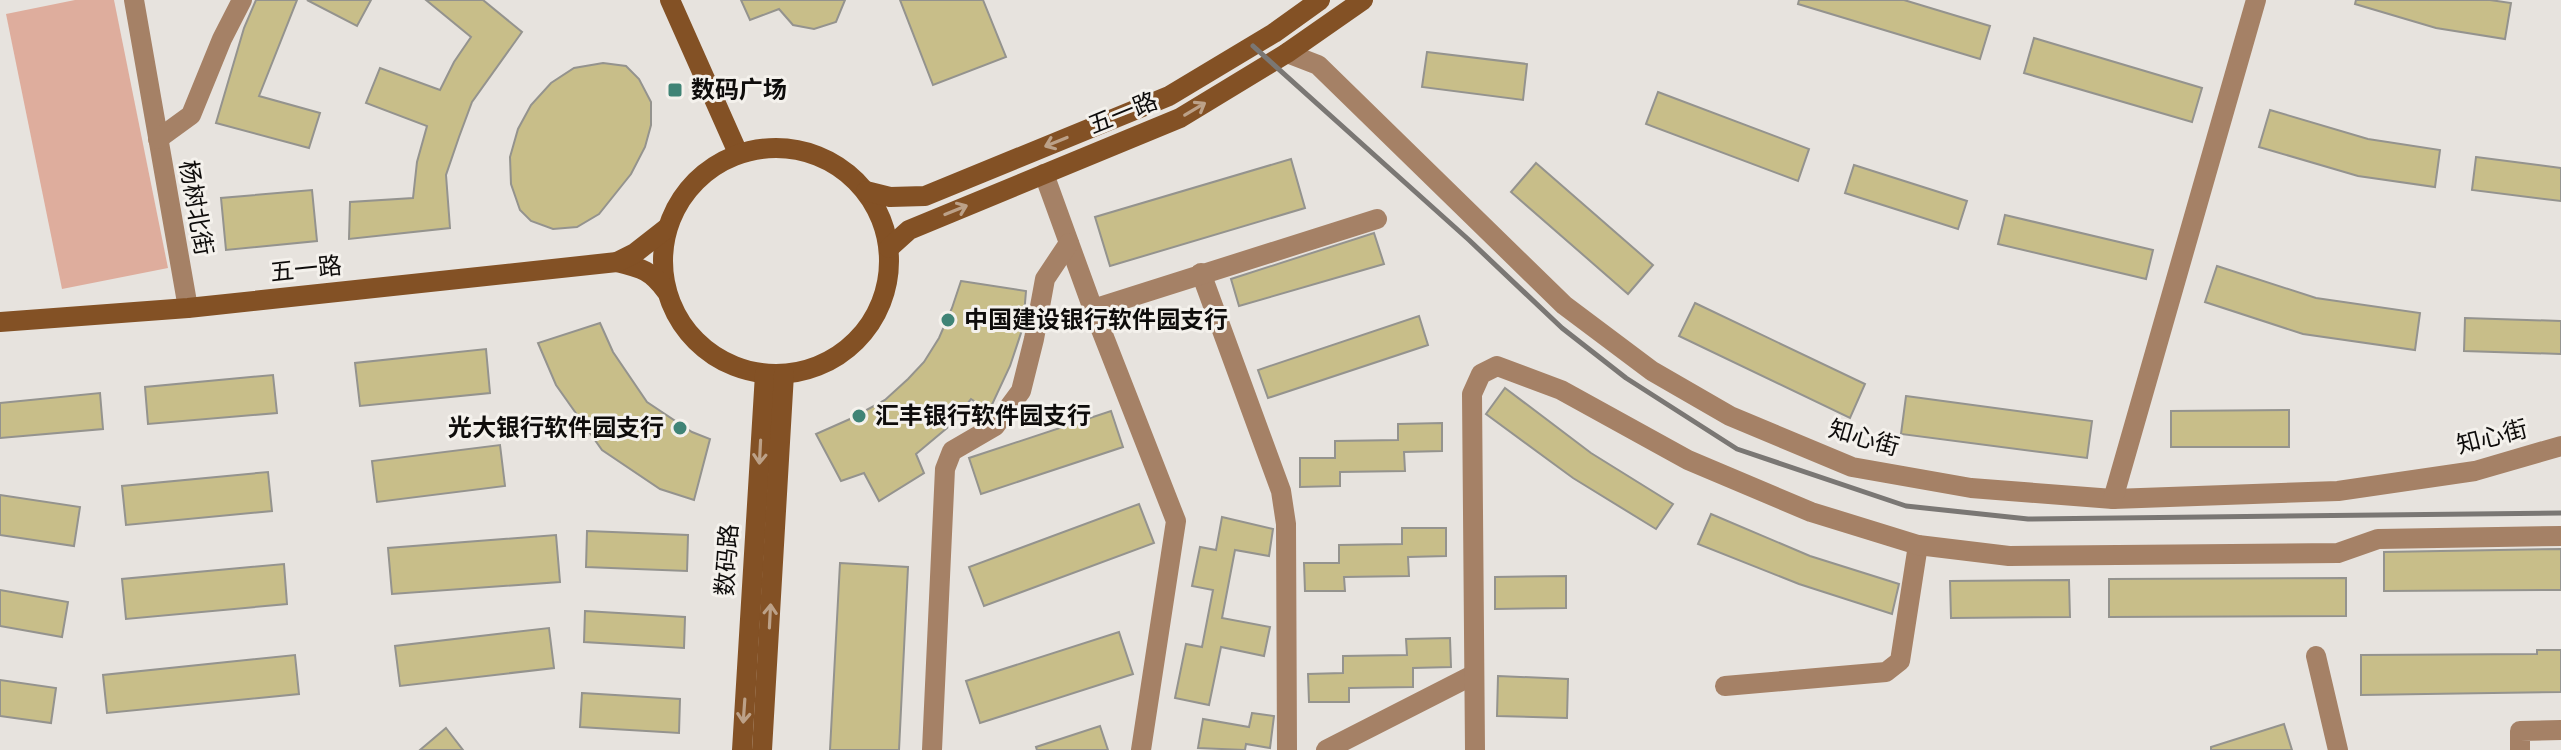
<svg xmlns="http://www.w3.org/2000/svg" width="2561" height="750" font-family="'Roboto Serif','Noto Sans SC',serif">
  <style>
    .green { fill: #dead9d }
    .building { fill: #c8be89; stroke: #94938e; stroke-width: 2 }
    .lines { fill: none; stroke-linecap: round; stroke-linejoin: round }
    .street { stroke: #a58166; stroke-width: 20 }
    .secondary { stroke: #835125; stroke-width: 20 }
    .rail { stroke: #7a7774; stroke-width: 5 }
    .oneway { stroke: #bca188 }
    .poi-dot { fill: #408476; stroke: #f4f1ec; stroke-width: 3 }
    .labels { text-anchor: middle; dominant-baseline: central; stroke-width: 6; stroke-linejoin: round; paint-order: stroke }
    .poi-label { font-size: 24px; font-weight: bold; fill: #0e0c0b; stroke: #f4f1ec; text-anchor: start }
    .street-label { font-size: 24px; fill: #0e0c0b; stroke: #f4f1ec }
  </style>
  <rect width="100%" height="100%" fill="#e7e3de"/>
  <path class="green" d="M75,0H114L168,268L62,289L6,14Z"/>
  <g class="building">
    <path d="M256,0H297L259,96L320,113L309,148L216,123L244,28Z"/>
    <path d="M307,0H371L357,26Z"/>
    <path d="M426,0H483L522,32L472,102L459,137L446,175L450,228L349,239L350,202L413,198L417,162L427,126L366,103L380,68L440,90L454,62L471,37Z"/>
    <path d="M741,0H845L836,22L814,29L793,25L779,9L750,20Z"/>
    <path d="M900,0H983L1006,57L933,85Z"/>
    <path d="M1799,0H1904L1990,26L1980,59L1798,4Z"/>
    <path d="M2356,0H2490L2511,3L2505,39L2436,28L2355,4Z"/>
    <path d="M2034,38L2202,88L2192,122L2024,73Z"/>
    <path d="M1427,52L1527,64L1523,100L1422,87Z"/>
    <path d="M603,63L626,66L639,79L651,102V125L645,147L631,174L599,214L577,227L553,229L531,221L520,210L511,184L510,157L518,129L531,105L551,83L574,68Z"/>
    <path d="M1658,92L1809,149L1798,181L1646,124Z"/>
    <path d="M2270,110L2368,139L2440,150L2435,187L2358,176L2259,147Z"/>
    <path d="M2476,157L2561,168V201L2472,190Z"/>
    <path d="M1291,159L1305,208L1110,266L1095,217Z"/>
    <path d="M1536,163L1653,265L1628,294L1511,192Z"/>
    <path d="M1854,165L1967,201L1958,229L1845,193Z"/>
    <path d="M312,190L317,241L226,250L221,198Z"/>
    <path d="M2005,215L2153,250L2146,279L1998,244Z"/>
    <path d="M1374,233L1384,264L1239,306L1231,279Z"/>
    <path d="M2217,266L2316,298L2420,313L2415,350L2303,334L2205,302Z"/>
    <path d="M961,281L1026,291L1023,327L1010,366L989,411L971,399L947,428L916,454L924,473L879,501L864,473L841,481L816,434L850,419L885,400L908,379L924,362L939,338L952,308Z"/>
    <path d="M1695,303L1865,384L1850,418L1679,336Z"/>
    <path d="M1419,316L1428,345L1268,398L1258,370Z"/>
    <path d="M2465,318L2561,321V354L2464,351Z"/>
    <path d="M600,323L613,352L647,402L692,432L710,439L694,500L660,489L602,450L556,385L538,343Z"/>
    <path d="M486,349L490,393L360,406L355,363Z"/>
    <path d="M273,375L277,413L148,424L145,387Z"/>
    <path d="M1505,388L1591,453L1673,504L1656,529L1573,478L1486,414Z"/>
    <path d="M100,393L103,429L0,438V403Z"/>
    <path d="M1906,396L2092,421L2087,458L1901,434Z"/>
    <path d="M2289,410V447H2171V411Z"/>
    <path d="M1111,411L1123,447L981,494L969,458Z"/>
    <path d="M1442,423V451L1404,452L1405,471L1340,472V486L1300,487V458H1335V441L1398,440V424Z"/>
    <path d="M500,445L505,486L377,502L372,461Z"/>
    <path d="M268,472L272,511L126,525L122,486Z"/>
    <path d="M0,495L80,507L74,546L0,535Z"/>
    <path d="M1139,504L1154,543L984,606L969,567Z"/>
    <path d="M1711,514L1810,556L1899,584L1892,614L1799,584L1698,544Z"/>
    <path d="M1222,517L1273,529L1269,556L1235,550L1222,618L1270,627L1264,656L1221,647L1209,705L1175,698L1186,644L1202,647L1213,590L1192,586L1200,547L1216,550Z"/>
    <path d="M1402,528H1446V556L1408,557L1409,576L1344,577L1345,591H1305L1304,563H1339V545L1402,544Z"/>
    <path d="M587,531L688,535L687,571L586,567Z"/>
    <path d="M556,535L560,582L392,594L388,548Z"/>
    <path d="M2561,549V590L2384,591V552Z"/>
    <path d="M840,563L908,567L899,750H830Z"/>
    <path d="M284,564L287,604L126,619L122,579Z"/>
    <path d="M1566,576V608L1495,609V577Z"/>
    <path d="M2346,578V616L2109,617V579Z"/>
    <path d="M2069,580L2070,617L1951,618L1950,581Z"/>
    <path d="M0,590L68,602L62,637L0,626Z"/>
    <path d="M585,611L685,617L684,648L584,642Z"/>
    <path d="M549,628L554,668L400,686L395,646Z"/>
    <path d="M1119,632L1133,674L980,723L966,681Z"/>
    <path d="M1450,638L1451,667L1413,668V687L1349,688V702H1309L1308,674L1343,673V656L1407,655L1406,639Z"/>
    <path d="M2537,650H2561V692L2361,695V655L2537,654Z"/>
    <path d="M295,655L299,694L107,713L103,675Z"/>
    <path d="M1498,676L1568,679L1567,718L1497,716Z"/>
    <path d="M0,680L56,688L51,723L0,716Z"/>
    <path d="M582,693L680,699L679,733L580,727Z"/>
    <path d="M1252,713L1274,716L1270,748L1246,744L1245,750L1198,748L1203,719L1249,727Z"/>
    <path d="M2284,724L2292,750H2211V747Z"/>
    <path d="M1100,726L1108,750H1037L1036,747Z"/>
    <path d="M446,728L463,750H420Z"/>
  </g>
  <g class="lines">
    <g class="street">
      <path d="M134,0L188,308"/>
      <path d="M1287,53L1318,65L1564,305L1652,371L1730,416L1852,467L1971,488L2113,499L2338,491L2475,471L2561,446"/>
      <path d="M158,139L191,115L222,39L242,0"/>
      <path d="M1044,174L1093,309L1176,521L1141,750"/>
      <path d="M1201,273L1281,491L1286,524L1287,750"/>
      <path d="M1093,309L1377,219"/>
      <path d="M2113,499L2256,0"/>
      <path d="M2316,656L2338,750"/>
      <path d="M1725,686L1886,672L1900,661L1918,545"/>
      <path d="M932,750L945,469L952,451L995,426L1021,391L1034,339L1045,279L1069,243"/>
      <path d="M1326,750L1473,675"/>
      <path d="M1475,750L1472,394L1481,374L1497,366L1561,390L1688,460L1811,512L1918,545L2009,556L2338,553L2378,539L2561,536"/>
      <path d="M2520,750V731L2561,730"/>
    </g>
    <g class="secondary">
      <path d="M670,0L738,153"/>
      <circle cx="776" cy="261" r="113"/>
      <path d="M866,191L890,197L925,196L1169,96L1274,33L1320,0"/>
      <path d="M889,248L909,230L1180,118L1287,53L1363,0"/>
      <path d="M617,262C641,268 651,270 666,291"/>
      <path d="M0,322L188,308L617,262L635,253L667,228"/>
      <path d="M742,750L765,374"/>
      <path d="M762,750L784,374"/>
    </g>
    <path class="rail" d="M1253,46L1469,240L1562,328L1626,378L1737,449L1906,506L2028,519L2561,513"/>
  </g>
  <defs><path id="oneway-shaft" d="M-6 0H5M1.5-3L5.5 0L1.5 3" fill="none" stroke-width="1.6" stroke-linecap="round" stroke-linejoin="round" transform="scale(2)"/></defs>
  <g class="oneway">
    <use href="#oneway-shaft" transform="translate(1195 109) rotate(-31)"/>
    <use href="#oneway-shaft" transform="translate(1056 142) rotate(158)"/>
    <use href="#oneway-shaft" transform="translate(956 210) rotate(-22)"/>
    <use href="#oneway-shaft" transform="translate(760 452) rotate(93)"/>
    <use href="#oneway-shaft" transform="translate(770 616) rotate(-87)"/>
    <use href="#oneway-shaft" transform="translate(744 711) rotate(94)"/>
  </g>
  <g class="poi-dot">
    <rect x="667" y="82" width="16" height="16" rx="4"/>
    <circle cx="948" cy="320" r="8"/>
    <circle cx="859" cy="416" r="8"/>
    <circle cx="680" cy="428" r="8"/>
  </g>
  <g class="labels">
    <g class="poi-label">
      <text x="691" y="90">数码广场</text>
      <text x="964" y="320">中国建设银行软件园支行</text>
      <text x="875" y="416">汇丰银行软件园支行</text>
      <text x="664" y="428" text-anchor="end">光大银行软件园支行</text>
    </g>
    <g class="street-label">
      <text transform="translate(1123 113) rotate(-22)">五一路</text>
      <text transform="translate(196 208) rotate(80)">杨树北街</text>
      <text transform="translate(306 269) rotate(-6)">五一路</text>
      <text transform="translate(2492 437) rotate(-14)">知心街</text>
      <text transform="translate(1864 438) rotate(16)">知心街</text>
      <text transform="translate(727 560) rotate(-86)">数码路</text>
    </g>
  </g>
</svg>
